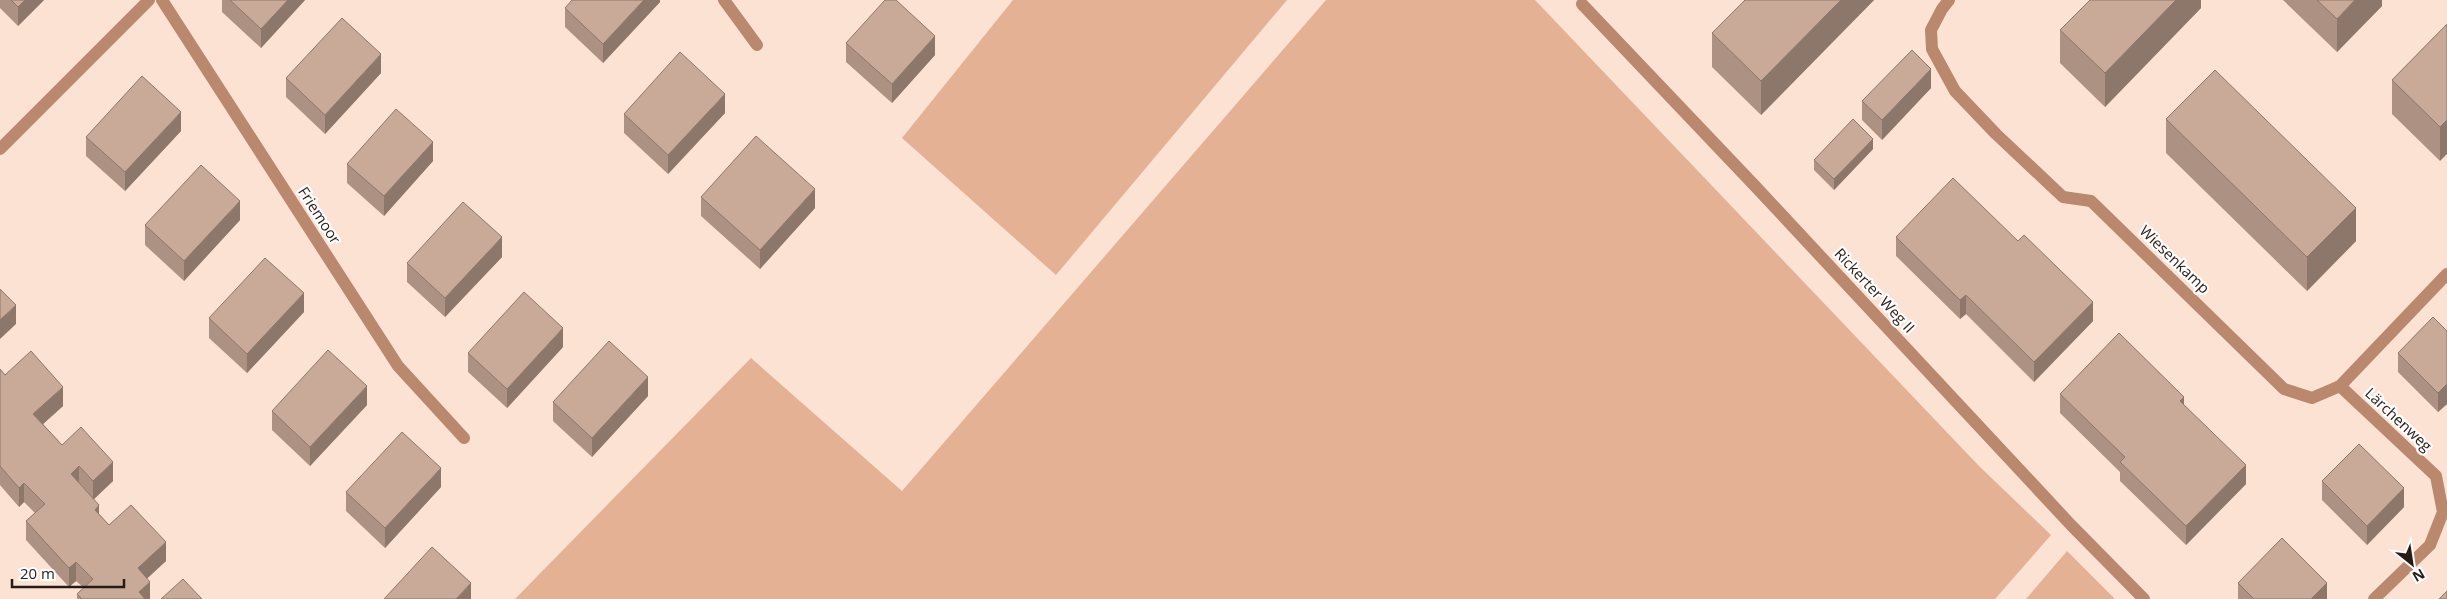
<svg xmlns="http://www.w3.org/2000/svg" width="2447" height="599" font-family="'Open Sans',sans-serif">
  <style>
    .green { fill: #e4b195 }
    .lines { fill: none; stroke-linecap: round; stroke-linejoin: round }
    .minor { stroke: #b9886d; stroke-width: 12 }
    .wall { fill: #ad9284 }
    .shaded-wall { fill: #8d776b }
    .building { fill: #c9aa99; stroke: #8d776b }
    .labels { text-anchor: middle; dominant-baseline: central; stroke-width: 4.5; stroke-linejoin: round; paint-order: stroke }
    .street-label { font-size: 15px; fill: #271c15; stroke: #fff }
  </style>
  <rect width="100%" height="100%" fill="#fce2d3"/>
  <g class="green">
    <path d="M1013,0H1287L1056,275L902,138Z"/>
    <path d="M1326,0H1535L1979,466L2051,535L1995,599H515L751,358L902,491Z"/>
    <path d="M2067,551L2115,599H2026Z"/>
  </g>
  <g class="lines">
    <g class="minor">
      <path d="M162,0L398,366L464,438"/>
      <path d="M724,0L757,45"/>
      <path d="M1949,0L1942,9L1931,30L1932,49L1955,91L1996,134L2063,197L2091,201L2284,389L2312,398L2340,386L2447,274"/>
      <path d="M1582,4L1755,186L2071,525L2144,599"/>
      <path d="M0,149L149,0"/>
      <path d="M2340,386L2436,476L2443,512L2430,545L2374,599"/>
    </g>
  </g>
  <g class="wall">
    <path d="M0,0H44L18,26L0,8Z"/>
    <path d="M222,0H305L261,48L222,12Z"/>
    <path d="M660,0V2L603,63L565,27V8Z"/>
    <path d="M1745,0H1874L1761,115L1712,67V33Z"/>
    <path d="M2201,0V8L2105,107L2060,63V30Z"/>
    <path d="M2283,0H2382V6L2337,52Z"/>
    <path d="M2447,24L2440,161L2392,114V80Z"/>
    <path d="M846,43L935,55L892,103L846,62Z"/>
    <path d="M381,73L325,134L286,97V78Z"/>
    <path d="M1931,88L1882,140L1862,120V101Z"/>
    <path d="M725,113L668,174L624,133V114Z"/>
    <path d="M2166,119L2356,241L2307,291L2166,153Z"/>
    <path d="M181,131L125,191L86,156V137Z"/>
    <path d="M1873,149L1834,190L1814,170V160Z"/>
    <path d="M433,161L384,216L347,183V164Z"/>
    <path d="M701,197L815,208L760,269L701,216Z"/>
    <path d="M240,220L184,281L145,245V225Z"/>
    <path d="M1896,237L2093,321L2034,382L1966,314L1960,319L1896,256Z"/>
    <path d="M502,257L445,317L407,282V263Z"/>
    <path d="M304,312L247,373L209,338V318Z"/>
    <path d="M2447,331V404L2438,412L2398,372V353Z"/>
    <path d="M563,347L507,408L468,372V353Z"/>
    <path d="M0,369L5,375L63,406L43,424L62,445L113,481L94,499L99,514L109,525L166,561L147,578L150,599H77V594L84,588L76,581L69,587L26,540V521L35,513L24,502L19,507L0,485Z"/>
    <path d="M2060,394L2184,405L2246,484L2186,545L2120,481V472L2060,413Z"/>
    <path d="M648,396L592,457L553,421V402Z"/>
    <path d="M367,405L310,466L272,430V411Z"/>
    <path d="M2322,481L2404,507L2367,545L2322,500Z"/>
    <path d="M441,487L385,548L346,511V492Z"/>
    <path d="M2238,583L2327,599H2238Z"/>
  </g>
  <g class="shaded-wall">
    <path d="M25,0H44L18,26V7Z"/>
    <path d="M288,0H305L261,48V29Z"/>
    <path d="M644,0H660V2L603,63V44Z"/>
    <path d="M1841,0H1874L1761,115V81Z"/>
    <path d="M2176,0H2201V8L2105,107V73Z"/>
    <path d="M2355,0H2382V6L2337,52V19Z"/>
    <path d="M935,36V55L892,103V84Z"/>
    <path d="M381,54V73L325,134V115Z"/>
    <path d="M1931,69V88L1882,140V120Z"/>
    <path d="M725,94V113L668,174V155Z"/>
    <path d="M181,112V131L125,191V172Z"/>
    <path d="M2447,120V154L2440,161V127Z"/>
    <path d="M1873,139V149L1834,190V179Z"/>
    <path d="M433,142V161L384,216V196Z"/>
    <path d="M815,189V208L760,269V250Z"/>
    <path d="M240,201V220L184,281V261Z"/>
    <path d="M2356,208V241L2307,291V257Z"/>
    <path d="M502,237V257L445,317V298Z"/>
    <path d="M304,293V312L247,373V354Z"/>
    <path d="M1966,295V314L1960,319V300Z"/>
    <path d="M2093,302V321L2034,382V362Z"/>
    <path d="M16,305V324L0,339V320Z"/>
    <path d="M563,328V347L507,408V389Z"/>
    <path d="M648,377V396L592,457V438Z"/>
    <path d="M2447,384V404L2438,412V393Z"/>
    <path d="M367,386V405L310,466V447Z"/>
    <path d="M63,387V406L33,433V414Z"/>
    <path d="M2184,397V416L2180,401Z"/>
    <path d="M113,462V481L93,500V481Z"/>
    <path d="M2246,465V484L2186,545V526Z"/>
    <path d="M79,466V485L71,474Z"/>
    <path d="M441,468V487L385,548V528Z"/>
    <path d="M24,483V502L19,507V488Z"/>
    <path d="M2404,488V507L2367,545V526Z"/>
    <path d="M99,505V524L95,510Z"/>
    <path d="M166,542V561L138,587V568Z"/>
    <path d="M76,562V581L69,587V568Z"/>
    <path d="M150,582V599H139V592Z"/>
    <path d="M471,583V599H456Z"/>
    <path d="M2327,583V599H2311Z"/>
  </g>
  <g class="building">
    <path d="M11,0H25L18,7Z"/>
    <path d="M230,0H288L261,29Z"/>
    <path d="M572,0H644L603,44L565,8Z"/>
    <path d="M885,0H896L935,36L892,84L846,43Z"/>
    <path d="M1745,0H1841L1761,81L1712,33Z"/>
    <path d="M2090,0H2176L2105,73L2060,30Z"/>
    <path d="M2317,0H2355L2337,19Z"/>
    <path d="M342,18L381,54L325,115L286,78Z"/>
    <path d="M2447,24V120L2440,127L2392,80Z"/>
    <path d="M1912,50L1931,69L1882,120L1862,101Z"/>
    <path d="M680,52L725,94L668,155L624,114Z"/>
    <path d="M2215,70L2356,208L2307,257L2166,119Z"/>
    <path d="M142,76L181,112L125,172L86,137Z"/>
    <path d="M396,109L433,142L384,196L347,164Z"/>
    <path d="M1853,119L1873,139L1834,179L1814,160Z"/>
    <path d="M756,136L815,189L760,250L701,197Z"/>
    <path d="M201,165L240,201L184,261L145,225Z"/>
    <path d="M1953,178L2018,241L2024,235L2093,302L2034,362L1966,295L1960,300L1896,237Z"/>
    <path d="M463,202L502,237L445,298L407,263Z"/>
    <path d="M265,258L304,293L247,354L209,318Z"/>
    <path d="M0,289L16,305L0,320Z"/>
    <path d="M524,292L563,328L507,389L468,353Z"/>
    <path d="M2433,317L2447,331V384L2438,393L2398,353Z"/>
    <path d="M2119,333L2184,397L2180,401L2246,465L2186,526L2120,462L2125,457L2060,394Z"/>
    <path d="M609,341L648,377L592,438L553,402Z"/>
    <path d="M328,350L367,386L310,447L272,411Z"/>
    <path d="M31,351L63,387L33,414L62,445L81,427L113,462L93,481L79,466L71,474L99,505L95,510L109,525L131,505L166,542L138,568L150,582L139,592L145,599H82L77,594L93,579L76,562L69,568L26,521L45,504L24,483L19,488L0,466V369L5,375Z"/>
    <path d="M402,432L441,468L385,528L346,492Z"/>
    <path d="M2359,444L2404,488L2367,526L2322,481Z"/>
    <path d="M2282,538L2327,583L2311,599H2254L2238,583Z"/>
    <path d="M432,547L471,583L456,599H384Z"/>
    <path d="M183,579L202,599H161Z"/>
    <path d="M2447,591V599H2439Z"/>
  </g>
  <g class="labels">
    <g class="street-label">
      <text transform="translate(320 215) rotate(57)">Friemoor</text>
      <text transform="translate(2175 259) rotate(44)">Wiesenkamp</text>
      <text transform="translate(1875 290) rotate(47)">Rickerter Weg II</text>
      <text transform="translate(2399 419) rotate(43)">Lärchenweg</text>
    </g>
  </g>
  <g transform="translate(2412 564) rotate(150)" stroke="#ffffff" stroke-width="4" paint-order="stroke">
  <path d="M0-4L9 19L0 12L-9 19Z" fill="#271c15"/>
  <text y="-8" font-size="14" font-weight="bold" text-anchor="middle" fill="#271c15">N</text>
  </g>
  <path d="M12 579v8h112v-8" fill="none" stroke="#271c15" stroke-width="2.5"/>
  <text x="20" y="579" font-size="15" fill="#271c15" stroke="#ffffff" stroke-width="4" paint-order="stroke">20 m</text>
</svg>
